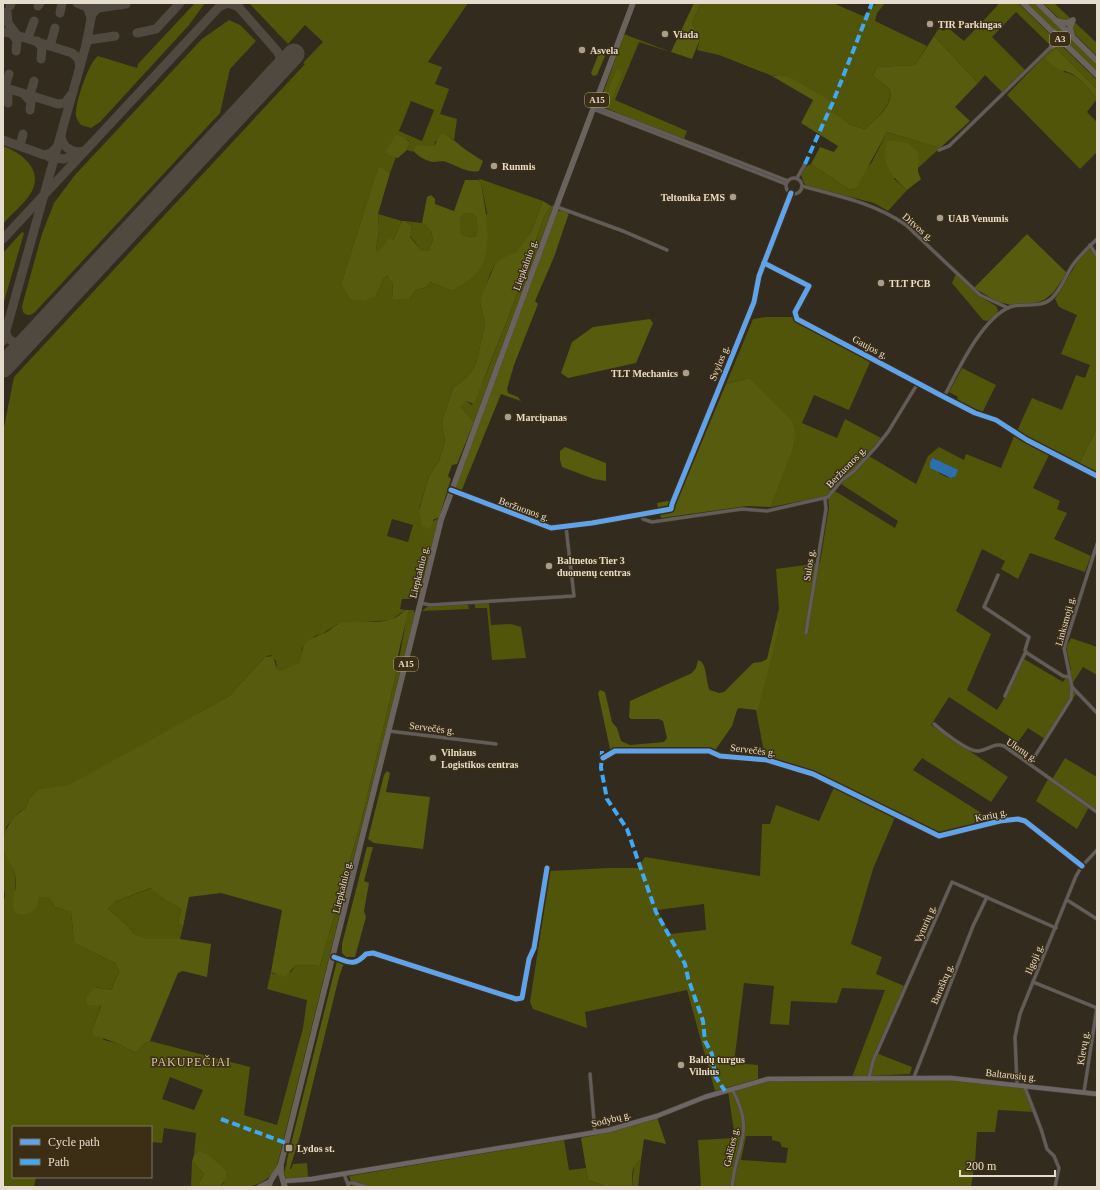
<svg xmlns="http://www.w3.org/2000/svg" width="1100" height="1190" font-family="Georgia,serif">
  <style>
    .green { fill: #505509; fill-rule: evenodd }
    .forest { fill: #565b0d; fill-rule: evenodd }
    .water { fill: #2c6fac }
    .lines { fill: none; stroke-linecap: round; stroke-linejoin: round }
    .taxiway { stroke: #504940; stroke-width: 9 }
    .runway { stroke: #504940; stroke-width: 21 }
    .minor-casing { stroke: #4e463c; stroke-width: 4 }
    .secondary-casing { stroke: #4e463c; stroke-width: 5.5 }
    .trunk-casing { stroke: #4e463c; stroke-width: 6 }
    .minor { stroke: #635d5a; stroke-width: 3 }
    .secondary { stroke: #6e6665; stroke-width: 4.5 }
    .trunk { stroke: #6a625d; stroke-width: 5.5 }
    .quiet { stroke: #3fa9f5; stroke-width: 4; stroke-dasharray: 8 4; stroke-linecap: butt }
    .cycleway-casing { stroke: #3c2e15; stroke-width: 8 }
    .cycleway { stroke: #60a3ed; stroke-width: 5 }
    .poi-dot { fill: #a79e90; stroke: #3c2e15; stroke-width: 1.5 }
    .labels { text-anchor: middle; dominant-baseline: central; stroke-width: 3; stroke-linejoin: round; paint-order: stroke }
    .shield { fill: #3c2e15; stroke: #b2a896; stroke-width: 1 }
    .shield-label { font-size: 9px; font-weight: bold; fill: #e5dccd }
    .poi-label { font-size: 10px; font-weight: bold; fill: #e5dccd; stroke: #3c2e15; text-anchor: start }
    .street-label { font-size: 10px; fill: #e5dccd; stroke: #3c2e15 }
    .quarter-label { font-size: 12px; letter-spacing: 1px; fill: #d4c2a5; stroke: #3c2e15 }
  </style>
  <rect width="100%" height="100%" fill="#332b1e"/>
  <g class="green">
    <path d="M195,3H205L189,25L100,122L91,128L81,125C79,122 77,120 76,116C74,105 89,62 98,56L137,68L138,64Z"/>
    <path d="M249,3H468L428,62L442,67L435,84L449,89L440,114L457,119L454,140L447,135L435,142L434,146L413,150L414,152L407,150L410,142L407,139L390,156L396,157L390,173L383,168L378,169L342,281L376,296L384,278L389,276L393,285L392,299H409L416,290L427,287L430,282L452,291L487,213L481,183L478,180L480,179L543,201L531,232L521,246L516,252L495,264L490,274L480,303L485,323L476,364L468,376L453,388L443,418L442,425L445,441L439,461L429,476L419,509L432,522L439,518L420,592L415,593L411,599H402L400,609L405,610L391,620L337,624L322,634L315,636L302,648L299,663L295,665L281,670L277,669L276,661L271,655L265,657L229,696L69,786L38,789L29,799L25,809L19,812L6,827C8,838 7,852 11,862C14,872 17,879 15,890L37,905L38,898L44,896L49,898L55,907L71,912L74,943L115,963L119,972L111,990L95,987L101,1005L93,1027L104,1040L117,1043L136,1053L144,1044L150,1041L250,1067L244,1115L277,1125L303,1028L307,1000L267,989L271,972L274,974L291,972L296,965L320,966L362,818L397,670L408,610H413L415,613L276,1170C259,1190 245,1187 220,1187L224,1183L226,1170L203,1152L197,1153L194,1155L196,1133L164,1128L162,1143L151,1142V1127H13V1177H36L34,1187H3V904L5,896L3,880V432L14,377L305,64L303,63L323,42L305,25L288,44ZM411,101L434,110L422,141L399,131ZM392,519L413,525L408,542L387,536ZM170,1077L203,1090L194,1110L162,1099Z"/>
    <path d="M701,3H833L863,16L877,3H885L877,13L875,21L927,46L915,65L877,67L873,76L890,89C893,106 876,118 865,129L851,125L830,111L832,106L775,75H770L719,55L697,50L700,39L692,23Z"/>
    <path d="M996,3H1018L1052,36L1053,41L1049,44L1016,12L992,37L1025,70L1002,92L985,75L978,83L934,36L939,28L944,31L947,27L964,41L998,5Z"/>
    <path d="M1026,3H1035L1097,64V72Z"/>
    <path d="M1043,3H1054L1097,43V56Z"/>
    <path d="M229,20L240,25L256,41L230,69L220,113L35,312C31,316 26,316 23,312L22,306L42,234L54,203L75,175L202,39Z"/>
    <path d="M624,34L671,52L639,42L615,100L687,131L684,139L660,131L599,105Z"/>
    <path d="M1054,46H1062L1097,80V89L1058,50L1064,72C1078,74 1089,89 1097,99L1087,112L1097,122V152L1080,169L1007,95Z"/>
    <path d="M887,132L940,148L918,168V152L894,179L907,190L888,211L874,203L807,186L804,183L801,175L805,167L811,164L850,190L856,188L865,170L872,162Z"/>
    <path d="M3,146C20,152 42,168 33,189C28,201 12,213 3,224Z"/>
    <path d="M554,205L474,422L461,407L463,403L466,401L472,405L487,372L510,313L544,217L551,206Z"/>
    <path d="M466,213H472L476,215L478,228L475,237L465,236L460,233V218Z"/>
    <path d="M378,214L402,221L393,240L389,239L379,253L376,250L379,230Z"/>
    <path d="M405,221L422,223L431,231L433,240L428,251H422L410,236L412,226Z"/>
    <path d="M22,232L24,233L3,305V253Z"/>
    <path d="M1090,248L1097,258V428L1079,464L1017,431L1032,398L1062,410L1076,375L1085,378L1090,365L1061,354L1077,315L1059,307L1055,299L1078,261Z"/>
    <path d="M956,274L979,296L996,306L998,310L997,313L988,321L983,320L952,283Z"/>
    <path d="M766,317H791L871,360L849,410L814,395L802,423L837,438L845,419L881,438L855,468L827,496L771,507L794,444L749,378L726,384L753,319Z"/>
    <path d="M962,368L996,385L982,413L956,402L958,397L949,392Z"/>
    <path d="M1015,434L1050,453L1033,488L1060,501L1057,509L1067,513L1054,539L1091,556L1085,572L1030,553L1018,579L1001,569L1005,561L982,549L956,611L991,634L967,690L997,710L1007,694L1024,659L1063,682L1071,670L1066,647L1071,638L1097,647V675L1083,667L1070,687L1076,694L1045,739L1028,728L1018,742L949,697L931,725L1008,777L991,802L922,758L913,770L991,819L944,833H938C882,805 826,775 765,757L756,710L780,625L778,620L776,621L779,608L776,569L820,563L829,507L828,498L835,491L895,528L898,521L841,484L869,456L916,484L928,456L939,447L964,460L966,454L1001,468ZM935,458L955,477C944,480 935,470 930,462Z"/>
    <path d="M478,603H489L491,625L511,624L521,627L526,658L492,660L487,608H475V604Z"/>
    <path d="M465,604L468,605L469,609L422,611L427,607Z"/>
    <path d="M1065,758L1097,777V806L1095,809L1090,805L1077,829L1036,801L1048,779L1051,781Z"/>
    <path d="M835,785L896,815L873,869L851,944L882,957L876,974L904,986L876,1053L912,1067L910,1074L852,1077L885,990L842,988L837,1003L791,1001L789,1025L770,1024L774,986L744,983L734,1063L758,1065V1079L715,1091L687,990L585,1012L587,1028L533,1009L530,1002L550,871L608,868H638L645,857L760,876L762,824H770L776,805L819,821ZM704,904L706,930L670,934L657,910Z"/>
    <path d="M152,888L160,897L181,909L178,923L183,927L180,939L147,940L134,934L128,926L108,909L116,901Z"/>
    <path d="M943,1079L1024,1087L1034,1112L998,1110L995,1132H977L975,1162L971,1187H701L698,1140L735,1138L728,1091L763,1082L778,1081ZM746,1136H772V1140L780,1142L782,1147L788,1148L786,1163L741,1160Z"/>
    <path d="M564,1140L569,1170L586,1168L588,1180L608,1187H353L349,1176Z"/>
    <path d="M641,1160L638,1187H632L634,1165L636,1162Z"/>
    <path d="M192,1161L204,1174L198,1185L199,1187H191Z"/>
    <path d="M307,1163L308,1178H285L284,1173L286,1165V1168L291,1169L293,1164Z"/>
  </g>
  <g class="forest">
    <path d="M694,3H701L692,23L700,39L692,59L671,52Z"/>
    <path d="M934,36L978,83L955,107L970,121L940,148L887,132L858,185L856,188L850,190L811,164L820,147L834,152L838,146L801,123L813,100L770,75L789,77L829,100L832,104L831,111L851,125L865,129C876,118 894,106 890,89L873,76L877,67L915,65Z"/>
    <path d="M1055,50H1058L1097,89V99C1090,90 1082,80 1072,74C1061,68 1058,72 1047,60V56Z"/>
    <path d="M599,53H603L605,56L597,75L593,76L591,73Z"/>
    <path d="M617,69L621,71L622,75L608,108H604L602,105Z"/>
    <path d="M441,134L447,135L466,150L483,161L479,171C467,174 455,164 443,161C440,161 437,162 434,162C427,162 416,155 413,150L417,145L434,146Z"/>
    <path d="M396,135L403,137L410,142L407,150L398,158L390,156L386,151Z"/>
    <path d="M888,140L907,143L918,152V172L921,179L907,190C891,176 880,162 888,140Z"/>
    <path d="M378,168H383L390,173L378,214L379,230L376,250L379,252L389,238L393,240L402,221H405L412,226L410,237L422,251H428L433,240L431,231L422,223L427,197L431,195L435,199V204L454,211L465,180H478L481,183C485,209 496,254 475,275C469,281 459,286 452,291L430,282L427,287L416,290L409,299H392L393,285L388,276L384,278L376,296L364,301L350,299L342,285V281ZM466,213H472L476,216L478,228L475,237L465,236L460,233V218Z"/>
    <path d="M543,201L551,206L544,217L510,313L474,404L466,401L461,407L474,422L457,464L452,465L448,476L451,479L439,518L434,519L430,529L422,526L419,510L429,476L439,461L445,441L442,425L443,418L453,388L468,376L476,364L485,323L480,303L481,297L495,264L501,259L516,252L531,232Z"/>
    <path d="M561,210L569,213L554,257L535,301L538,304L514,365L507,389L508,393L518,397L521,401L501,394L461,492L455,488L556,212Z"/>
    <path d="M1027,234L1067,273L1053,293L1044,300L1033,304L1011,305L998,302L974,288Z"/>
    <path d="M650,319L653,323L636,363L568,378L561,373L572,342L593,327Z"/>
    <path d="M749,378L792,421C796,431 795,441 792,451L771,507L747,506L661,518L657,503L678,499L726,384Z"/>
    <path d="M1097,428V474L1079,464Z"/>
    <path d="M565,447L606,463V481L594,479L562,467L560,460V451Z"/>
    <path d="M405,610H408V613L398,655L397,670L362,818L320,966L296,965L285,977L271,972L282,910L221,893L189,897L183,927L178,923L181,909L160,897L151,888L116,901L108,909L128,926L134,934L147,939H180L211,944L207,977L183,971L178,973L150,1041L144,1044L136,1053L117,1043L93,1035V1027L101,1006L87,1005V996L94,987L111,990L119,972L115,963L74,943L71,912L55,907L49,898L40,897C38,900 38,902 37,906C32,915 21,917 14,911C10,900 17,892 16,881C15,868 9,864 5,853C0,837 10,816 25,809L29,799L38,789L69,785L229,696L265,657L273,656L277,669L281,670L299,663C303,644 304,641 322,634C329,632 334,625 340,623C362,618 388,629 405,610Z"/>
    <path d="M778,620L780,625L758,709L756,710L739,708L737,710L732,726L716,749L714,750L610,749L598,693L600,690L605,692L612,722L617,728L621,741L630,745L664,742L667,738L663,721L659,719H631L629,717L630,701L692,673L696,668L698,660C708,663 705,682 710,690L719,693L724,692L753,663L761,662L767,659L776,621Z"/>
    <path d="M387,771L390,773L386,792L430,797L423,849L374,843L368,839L384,775Z"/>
    <path d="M367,847H373L364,881L369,883L364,911L366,917L355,957H346L342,953V944Z"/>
    <path d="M337,961L344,963L339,977L300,1136L289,1171L286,1168L287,1160Z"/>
    <path d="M657,1117L666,1144L644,1139L641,1160C630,1164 633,1177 632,1187H608L588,1180L581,1138L613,1131Z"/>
    <path d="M200,1151L207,1154L226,1170V1179L220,1187H199L198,1185L204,1174L192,1161L194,1155Z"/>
  </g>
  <path class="water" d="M933,458L958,470L955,477L951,478L930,468V462Z"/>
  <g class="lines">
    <g class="taxiway">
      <path d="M77,3L87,7L91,17"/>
      <path d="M235,3L277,51L280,57L278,71"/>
      <path d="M10,6L11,3"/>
      <path d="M38,6L40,3"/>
      <path d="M7,12L8,23L16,34"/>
      <path d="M60,13L62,3"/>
      <path d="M92,14L98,8L126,4"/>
      <path d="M3,32L10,33L72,53L78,58L80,66"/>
      <path d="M12,33L17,41L16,51"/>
      <path d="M137,33L156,29L180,3"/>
      <path d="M28,38L34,21"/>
      <path d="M37,41L42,48L41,59"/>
      <path d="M86,45L88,40L115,36"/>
      <path d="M50,46L55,28"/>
      <path d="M3,87L58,104L65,103L70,96"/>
      <path d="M3,87L8,95V103"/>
      <path d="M5,87L9,74"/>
      <path d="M24,94L31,102L30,110"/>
      <path d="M30,95L34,81"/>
      <path d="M61,134C61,146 71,154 83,151"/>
      <path d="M3,140L44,155L51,153L56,148"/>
      <path d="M20,146L23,134"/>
      <path d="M49,157L64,159L81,153"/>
      <path d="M3,239L219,7L228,3L239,7"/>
      <path d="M5,329C7,344 20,346 30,338"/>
      <path d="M3,341L86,45L94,3"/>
    </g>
    <path class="runway" d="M3,367L294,54"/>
    <defs>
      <g id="minor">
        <path d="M594,106L788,181"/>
        <path d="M593,109L786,184"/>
        <path d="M939,150L949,146L1052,46"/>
        <circle cx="794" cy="186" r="8"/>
        <path d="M797,178L805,164"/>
        <path d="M802,186C839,196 874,203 906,225L980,295L1008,308"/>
        <path d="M557,207L623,231L667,250"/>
        <path d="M1090,245L1097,256"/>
        <path d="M764,263L809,286L795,312L797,319L944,397L975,413L996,420L1027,440L1097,476"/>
        <path d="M944,397C957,372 982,318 1010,307C1023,302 1039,309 1051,299C1061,290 1065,277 1072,266C1079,256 1089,247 1097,239"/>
        <path d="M451,490L551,528L592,523L671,509L672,504L754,302L759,276L791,193"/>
        <path d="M641,515L643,519L652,522L742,509L767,511L828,497L841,481L854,471L876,447L888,432L918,383"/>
        <path d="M998,575L984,607L1029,637L1025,650L1027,653L1063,676L1069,677"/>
        <path d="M421,603L430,605L574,596L566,527"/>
        <path d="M806,633L826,509L825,499"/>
        <path d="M1072,687L1097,713"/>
        <path d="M1005,696L1026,651"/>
        <path d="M934,724C942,731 967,751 977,751C988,751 993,742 1004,746L1097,812"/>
        <path d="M389,731L496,744"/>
        <path d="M603,758L615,751H709L720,756L767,760L813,774L939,836L1000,821L1018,819L1025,821L1082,866"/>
        <path d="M1030,764L1071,699L1072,687L1064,648L1097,544"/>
        <path d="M1067,900L1097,919"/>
        <path d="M334,957C349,962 354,967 366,954L373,953L516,999L522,998L529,959L534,948L547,868"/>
        <path d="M1033,982L1097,1008"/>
        <path d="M590,1074L595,1133"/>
        <path d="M914,1077L973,926L987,897"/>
        <path d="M869,1078L873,1061L952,882L1056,928"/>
        <path d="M1017,1084L1015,1037L1020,1014L1076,876L1082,866L1097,850"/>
        <path d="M1024,1085L1041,1129L1047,1149L1054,1156L1059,1168L1055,1187"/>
        <path d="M732,1089C756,1133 736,1144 732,1187"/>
        <path d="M1084,1092L1097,1007"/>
        <path d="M344,1174L349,1187"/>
        <path d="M348,1183H354L366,1187"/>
      </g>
      <g id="secondary">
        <path d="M285,1181L312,1179L609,1130L657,1116L705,1097L768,1079L950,1078L1097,1094"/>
        <path d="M259,1187L269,1182"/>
      </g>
      <g id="trunk">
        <path d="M1023,3L1097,75"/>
        <path d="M1038,3L1097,61"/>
        <path d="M1056,21L1067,23L1073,20L1070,28L1072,36"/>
        <path d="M1054,32L1052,46L1058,43L1065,44"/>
        <path d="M281,1167V1174L285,1187"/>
        <path d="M269,1187C269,1179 278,1172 281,1164L441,520L560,197L633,3"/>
      </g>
    </defs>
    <use href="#minor" class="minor-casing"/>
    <use href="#secondary" class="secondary-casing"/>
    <use href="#trunk" class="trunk-casing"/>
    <use href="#minor" class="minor"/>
    <use href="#secondary" class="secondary"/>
    <use href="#trunk" class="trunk"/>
    <g class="quiet">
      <path d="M805,164L833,102L872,3"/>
      <path d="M602,751L601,768L607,799L627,829L656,912L685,964L688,978L703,1021L705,1041L712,1054L715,1076L725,1091"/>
      <path d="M221,1119L286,1143"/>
    </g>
    <defs>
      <g id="cycleway">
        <path d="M764,263L809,286L795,312L797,319L944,397L975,413L996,420L1027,440L1097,476"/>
        <path d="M451,490L551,528L592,523L671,509L672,504L754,302L759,276L791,193"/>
        <path d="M603,758L615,751H709L720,756L767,760L813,774L939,836L1000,821L1018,819L1025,821L1082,866"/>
        <path d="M334,957C349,962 354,967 366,954L373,953L516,999L522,998L529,959L534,948L547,868"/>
      </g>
    </defs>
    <use href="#cycleway" class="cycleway-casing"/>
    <use href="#cycleway" class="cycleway"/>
  </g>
  <g class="poi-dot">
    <circle cx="930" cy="24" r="4"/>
    <circle cx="665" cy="34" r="4"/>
    <circle cx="582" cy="50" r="4"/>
    <circle cx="494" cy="166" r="4"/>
    <circle cx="733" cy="197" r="4"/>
    <circle cx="940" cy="218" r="4"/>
    <circle cx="881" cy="283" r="4"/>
    <circle cx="686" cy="373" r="4"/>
    <circle cx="508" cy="417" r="4"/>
    <circle cx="549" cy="566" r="4"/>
    <circle cx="433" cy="758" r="4"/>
    <circle cx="681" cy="1065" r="4"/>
    <rect x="285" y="1144" width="8" height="8" rx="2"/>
  </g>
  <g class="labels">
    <g class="shield">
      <rect x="1050" y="32" width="20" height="14" rx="3"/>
      <rect x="585" y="93" width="24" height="14" rx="3"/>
      <rect x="394" y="657" width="24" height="14" rx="3"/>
    </g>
    <g class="shield-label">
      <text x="1060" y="39">A3</text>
      <text x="597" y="100">A15</text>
      <text x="406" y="664">A15</text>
    </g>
    <g class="poi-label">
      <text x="938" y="24">TIR Parkingas</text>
      <text x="673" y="34">Viada</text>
      <text x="590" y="50">Asvela</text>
      <text x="502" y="166">Runmis</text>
      <text x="725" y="197" text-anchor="end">Teltonika EMS</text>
      <text x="948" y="218">UAB Venumis</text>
      <text x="889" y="283">TLT PCB</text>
      <text x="678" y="373" text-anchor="end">TLT Mechanics</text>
      <text x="516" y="417">Marcipanas</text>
      <text x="557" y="560">Baltnetos Tier 3<tspan x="557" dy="12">duomenų centras</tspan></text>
      <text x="441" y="752">Vilniaus<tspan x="441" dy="12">Logistikos centras</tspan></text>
      <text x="689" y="1059">Baldų turgus<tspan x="689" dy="12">Vilnius</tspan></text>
      <text x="297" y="1148">Lydos st.</text>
    </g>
    <g class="street-label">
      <text transform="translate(918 227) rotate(41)">Ditvos g.</text>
      <text transform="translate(525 265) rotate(-70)">Liepkalnio g.</text>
      <text transform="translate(870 347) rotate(28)">Gaujos g.</text>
      <text transform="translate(719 363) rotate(-68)">Svylos g.</text>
      <text transform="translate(846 467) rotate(-46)">Beržuonos g.</text>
      <text transform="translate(524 509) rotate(20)">Beržuonos g.</text>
      <text transform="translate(809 565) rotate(-81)">Sulos g.</text>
      <text transform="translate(419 572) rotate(-76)">Liepkalnio g.</text>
      <text transform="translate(1065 621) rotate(-75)">Linksmoji g.</text>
      <text transform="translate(432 728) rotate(7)">Servečės g.</text>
      <text transform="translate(753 750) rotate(7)">Servečės g.</text>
      <text transform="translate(1022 750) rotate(33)">Ulonų g.</text>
      <text transform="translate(991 815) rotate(-12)">Karių g.</text>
      <text transform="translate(342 887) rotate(-76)">Liepkalnio g.</text>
      <text transform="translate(925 924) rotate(-67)">Vyturių g.</text>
      <text transform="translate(1034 959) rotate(-67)">Ilgoji g.</text>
      <text transform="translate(942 984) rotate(-67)">Baraškų g.</text>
      <text transform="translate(1083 1048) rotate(-81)">Klevų g.</text>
      <text transform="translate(1011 1075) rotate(6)">Baltarusių g.</text>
      <text transform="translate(611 1119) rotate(-14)">Sodybų g.</text>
      <text transform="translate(731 1147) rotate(-77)">Galšios g.</text>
    </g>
    <g class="quarter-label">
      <text x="191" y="1062">PAKUPEČIAI</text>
    </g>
  </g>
  <rect width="1100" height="1190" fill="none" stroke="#e5dccd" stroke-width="8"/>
  <rect x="12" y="1126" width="140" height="52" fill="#3c2e15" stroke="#80745f"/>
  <rect x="20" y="1139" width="20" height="6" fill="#60a3ed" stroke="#80745f"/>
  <text x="48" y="1146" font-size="12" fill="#e5dccd">Cycle path</text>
  <rect x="20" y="1159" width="20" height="6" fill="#3fa9f5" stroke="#80745f"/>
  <text x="48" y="1166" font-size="12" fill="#e5dccd">Path</text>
  <path d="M960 1170v6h95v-6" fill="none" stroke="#e5dccd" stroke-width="2"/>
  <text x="966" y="1170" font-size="12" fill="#e5dccd" stroke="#3c2e15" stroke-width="3" paint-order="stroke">200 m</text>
</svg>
